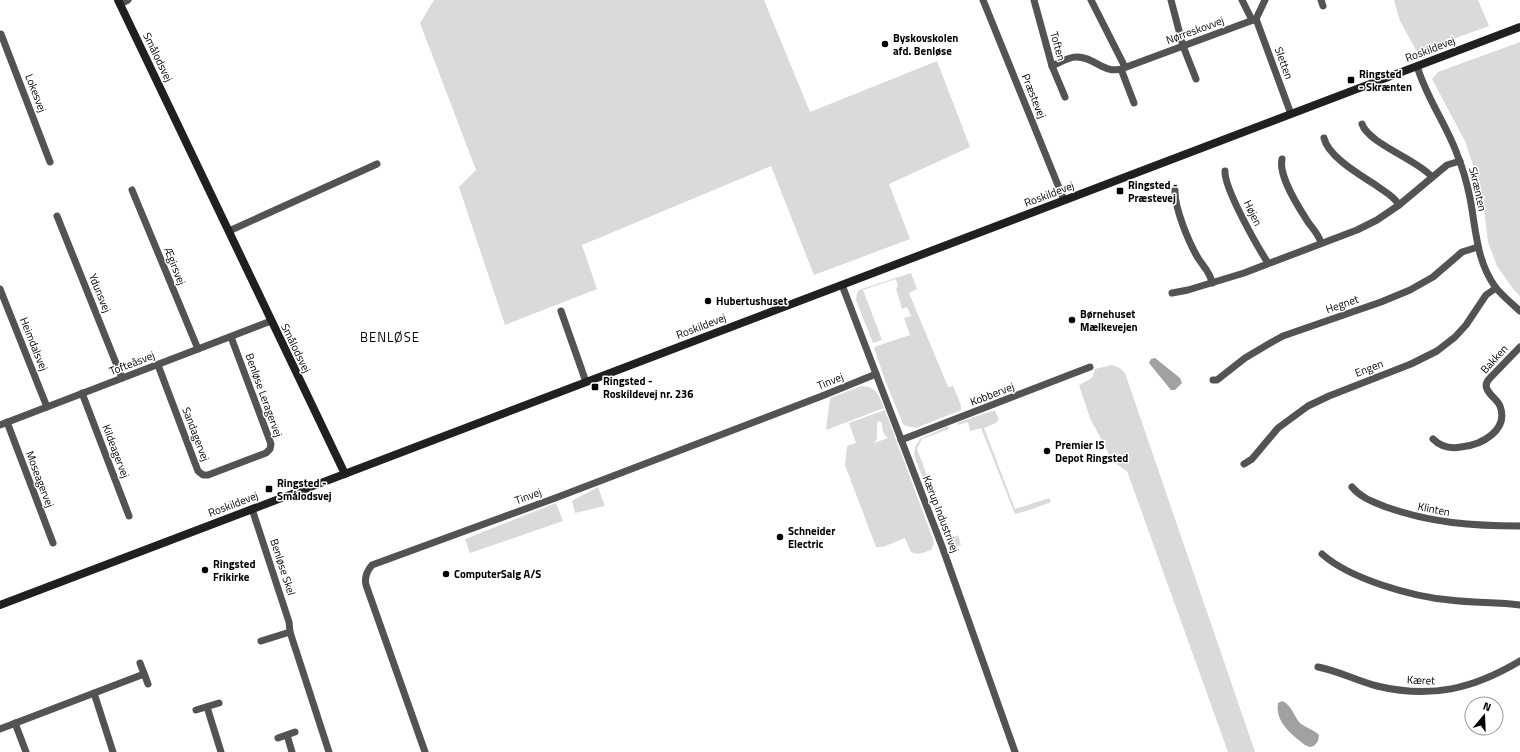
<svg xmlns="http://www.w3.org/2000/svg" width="1520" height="752" font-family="'Titillium Web',sans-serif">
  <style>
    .green { fill: #dadada; fill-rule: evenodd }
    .water { fill: #a1a1a1 }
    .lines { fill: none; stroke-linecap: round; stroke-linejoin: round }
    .street { stroke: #535353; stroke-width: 7 }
    .secondary { stroke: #202020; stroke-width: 8 }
    .poi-dot { fill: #000; stroke: #fff; stroke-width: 1.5 }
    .labels { text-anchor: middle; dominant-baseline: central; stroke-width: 3; stroke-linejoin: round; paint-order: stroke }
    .street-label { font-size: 11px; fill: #000; stroke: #fff }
    .poi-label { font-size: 11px; font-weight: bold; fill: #000; stroke: #fff; text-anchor: start }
    .quarter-label { font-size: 13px; letter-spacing: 1px; fill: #000; stroke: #fff }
  </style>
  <rect width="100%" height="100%" fill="#fff"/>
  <g class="green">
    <path d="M434,0H764L810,112L937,61L970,147L889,184L910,239L814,275L771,166L582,245L597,289L505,325L459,187L476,170L420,23Z"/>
    <path d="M1394,0H1478L1489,26L1417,52L1400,21Z"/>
    <path d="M1520,42V296L1514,290L1497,266L1488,242L1484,209L1476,174L1465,141L1432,79L1438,72Z"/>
    <path d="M911,273L917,289L909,293L948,387L953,386L961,405V410L916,428L906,426L903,424L885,380L874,348L877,346L910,335L904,318L911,316L907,307L902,309L896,288L898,287L896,279L863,290L882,340L873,343L856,300L857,293L859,290Z"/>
    <path d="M1112,365L1120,368L1125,373L1255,752H1228L1127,471L1113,462L1090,418L1079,385L1092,378L1095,369Z"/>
    <path d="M862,386C877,387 879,396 884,408L826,430L830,398L856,388Z"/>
    <path d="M885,410L933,539L934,544L931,550C923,553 918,555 911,552L905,538L883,547H876L845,465L847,446L856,443L849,423ZM879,421L882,423C882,430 883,434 888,438L874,443L877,439V423Z"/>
    <path d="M992,411H995L999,419L996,423L984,428L1015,509L1049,498L1051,502L1030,510L1015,514L981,428L970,431L968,422L958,425L957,423Z"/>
    <path d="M948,426L949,429L922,439L917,449L951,538L958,535L961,545L954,547L948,543L914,455L915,447L920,439Z"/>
    <path d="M598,487L605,506L575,513L572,501Z"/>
    <path d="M556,503L563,521L470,553L465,539Z"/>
  </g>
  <g class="water">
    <path d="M1155,358L1180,378L1182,383L1175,390H1171L1149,363L1151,359Z"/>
    <path d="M1282,701C1292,705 1293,715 1300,723C1306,728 1313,729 1319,735L1318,741L1314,746L1310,747L1305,745C1291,734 1275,722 1278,703Z"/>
  </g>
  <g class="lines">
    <g class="street">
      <path d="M983,0L1064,200"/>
      <path d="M1034,0L1052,66L1065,97"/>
      <path d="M1091,0L1125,67"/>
      <path d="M1171,0L1183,46L1196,79"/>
      <path d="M1242,0L1252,20"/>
      <path d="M1321,0L1323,6"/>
      <path d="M120,4L128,0"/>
      <path d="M1256,19L1291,114"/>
      <path d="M0,34H1L50,162"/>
      <path d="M1052,66C1059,63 1068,57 1076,57C1093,56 1104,74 1121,69L1256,19L1265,0"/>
      <path d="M1417,66C1426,97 1446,124 1457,154C1463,169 1467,183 1470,198C1476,229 1476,261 1496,288C1503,296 1512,304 1520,311"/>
      <path d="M1121,69L1134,103"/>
      <path d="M1362,124C1369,144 1418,160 1432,177"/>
      <path d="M1324,138C1328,157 1362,176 1377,186C1385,192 1394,196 1399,205"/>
      <path d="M1282,159C1278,176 1299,208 1308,222C1313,229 1319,235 1321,243"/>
      <path d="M1225,171C1224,188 1257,246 1268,263"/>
      <path d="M132,190L198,349"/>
      <path d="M1175,190C1174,207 1189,243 1198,258C1203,266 1211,273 1212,283"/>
      <path d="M57,216L122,378"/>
      <path d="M229,231L377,164"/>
      <path d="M842,285L943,549L1015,752"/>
      <path d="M0,289L47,407"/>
      <path d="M1172,293L1188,290L1244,273L1357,230L1377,220L1399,205L1447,165L1460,161"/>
      <path d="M561,311L586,382"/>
      <path d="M158,365L198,471L203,475H208L266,453L270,449L271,444L231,337"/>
      <path d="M1213,380H1217L1245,358L1272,342L1283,336L1381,302L1410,290L1433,277L1462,252L1478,247"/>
      <path d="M82,393L129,516"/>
      <path d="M7,422L53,543"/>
      <path d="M0,425L271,321"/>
      <path d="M1433,439C1441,447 1450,449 1461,447C1482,445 1509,430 1500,406C1497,399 1490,396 1487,389C1485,385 1487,381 1490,378L1520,347"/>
      <path d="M901,440L1090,367"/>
      <path d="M1244,464L1252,459L1278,428L1308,406L1329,396L1411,364L1437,351L1455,337L1466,325L1486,295L1496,288"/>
      <path d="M1352,487C1361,498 1374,502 1386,507C1431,523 1473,526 1520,526"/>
      <path d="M252,509L289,622L290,632L329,752"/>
      <path d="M1322,554C1350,579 1413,597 1450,600C1473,603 1497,602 1520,605"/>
      <path d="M261,641L290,632"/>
      <path d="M140,663L148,684"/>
      <path d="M1318,667C1339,671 1357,681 1377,686C1431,699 1473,689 1520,661"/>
      <path d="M94,693L113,752"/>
      <path d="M207,707L221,752"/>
      <path d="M196,710L219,703"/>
      <path d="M15,723L26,752"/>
      <path d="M0,729L144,674"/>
      <path d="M287,735L292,752"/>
      <path d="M278,738L295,732"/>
      <path d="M425,752L366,585C364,577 367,571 372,565L558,497L822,396L876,374"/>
    </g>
    <g class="secondary">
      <path d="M118,0L345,474"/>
      <path d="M0,605L1520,27"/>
    </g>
  </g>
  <g class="poi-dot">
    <circle cx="885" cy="44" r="4"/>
    <rect x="1347" y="76" width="8" height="8" rx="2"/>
    <rect x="1116" y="187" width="8" height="8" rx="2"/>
    <circle cx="708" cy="301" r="4"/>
    <circle cx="1072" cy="320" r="4"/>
    <rect x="591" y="383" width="8" height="8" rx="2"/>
    <circle cx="1047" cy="451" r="4"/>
    <rect x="265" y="485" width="8" height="8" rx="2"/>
    <circle cx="780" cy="537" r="4"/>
    <circle cx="205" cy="570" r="4"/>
    <circle cx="446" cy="574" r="4"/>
  </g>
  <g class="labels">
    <g class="street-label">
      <text transform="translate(1195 30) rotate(-20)">Nørreskovvej</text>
      <text transform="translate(1058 46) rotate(74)">Toften</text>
      <text transform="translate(1430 49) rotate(-21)">Roskildevej</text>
      <text transform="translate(158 57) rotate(64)">Smålodsvej</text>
      <text transform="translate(1284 63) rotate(70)">Sletten</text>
      <text transform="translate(36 93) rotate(69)">Lokesvej</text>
      <text transform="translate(1034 96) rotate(68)">Præstevej</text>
      <text transform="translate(1478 189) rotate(77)">Skrænten</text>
      <text transform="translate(1049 194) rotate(-21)">Roskildevej</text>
      <text transform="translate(1253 213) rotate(64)">Højen</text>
      <text transform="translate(175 266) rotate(68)">Ægirsvej</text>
      <text transform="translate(100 293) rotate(68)">Ydunsvej</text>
      <text transform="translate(1342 304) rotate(-19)">Hegnet</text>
      <text transform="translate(701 326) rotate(-21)">Roskildevej</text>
      <text transform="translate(34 344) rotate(68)">Heimdalsvej</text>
      <text transform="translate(296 348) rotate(64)">Smålodsvej</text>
      <text transform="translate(1494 359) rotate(-48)">Bakken</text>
      <text transform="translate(132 363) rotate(-21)">Tofteåsvej</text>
      <text transform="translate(1369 368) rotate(-21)">Engen</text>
      <text transform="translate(830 381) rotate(-22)">Tinvej</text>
      <text transform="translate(992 394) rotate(-21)">Kobbervej</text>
      <text transform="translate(264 395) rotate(70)">Benløse Leragervej</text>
      <text transform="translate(196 434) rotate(69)">Sandagervej</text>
      <text transform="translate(116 451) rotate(69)">Kildeagervej</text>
      <text transform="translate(40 479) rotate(69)">Moseagervej</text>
      <text transform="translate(528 496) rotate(-20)">Tinvej</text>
      <text transform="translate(233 504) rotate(-21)">Roskildevej</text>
      <text transform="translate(1434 509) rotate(11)">Klinten</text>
      <text transform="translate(941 514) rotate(69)">Kærup Industrivej</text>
      <text transform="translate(283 567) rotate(72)">Benløse Skel</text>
      <text transform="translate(1421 680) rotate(2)">Kæret</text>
    </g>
    <g class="poi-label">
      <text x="893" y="38">Byskovskolen<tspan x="893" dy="13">afd. Benløse</tspan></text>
      <text x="1359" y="74">Ringsted<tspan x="1359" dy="13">- Skrænten</tspan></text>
      <text x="1128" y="185">Ringsted -<tspan x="1128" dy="13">Præstevej</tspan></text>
      <text x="716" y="301">Hubertushuset</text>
      <text x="1080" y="314">Børnehuset<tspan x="1080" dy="13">Mælkevejen</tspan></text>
      <text x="603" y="381">Ringsted -<tspan x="603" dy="13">Roskildevej nr. 236</tspan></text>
      <text x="1055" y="445">Premier IS<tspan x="1055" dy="13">Depot Ringsted</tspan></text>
      <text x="277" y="483">Ringsted -<tspan x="277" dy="13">Smålodsvej</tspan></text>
      <text x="788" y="531">Schneider<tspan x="788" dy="13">Electric</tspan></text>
      <text x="213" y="564">Ringsted<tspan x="213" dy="13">Frikirke</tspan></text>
      <text x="454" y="574">ComputerSalg A/S</text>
    </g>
    <g class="quarter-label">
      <text x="390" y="337">BENLØSE</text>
    </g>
  </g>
  <g transform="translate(1484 716) rotate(19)"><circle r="19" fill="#ffffff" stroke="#999999"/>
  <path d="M0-3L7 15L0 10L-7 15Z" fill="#000000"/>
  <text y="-6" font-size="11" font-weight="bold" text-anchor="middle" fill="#000000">N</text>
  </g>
</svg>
